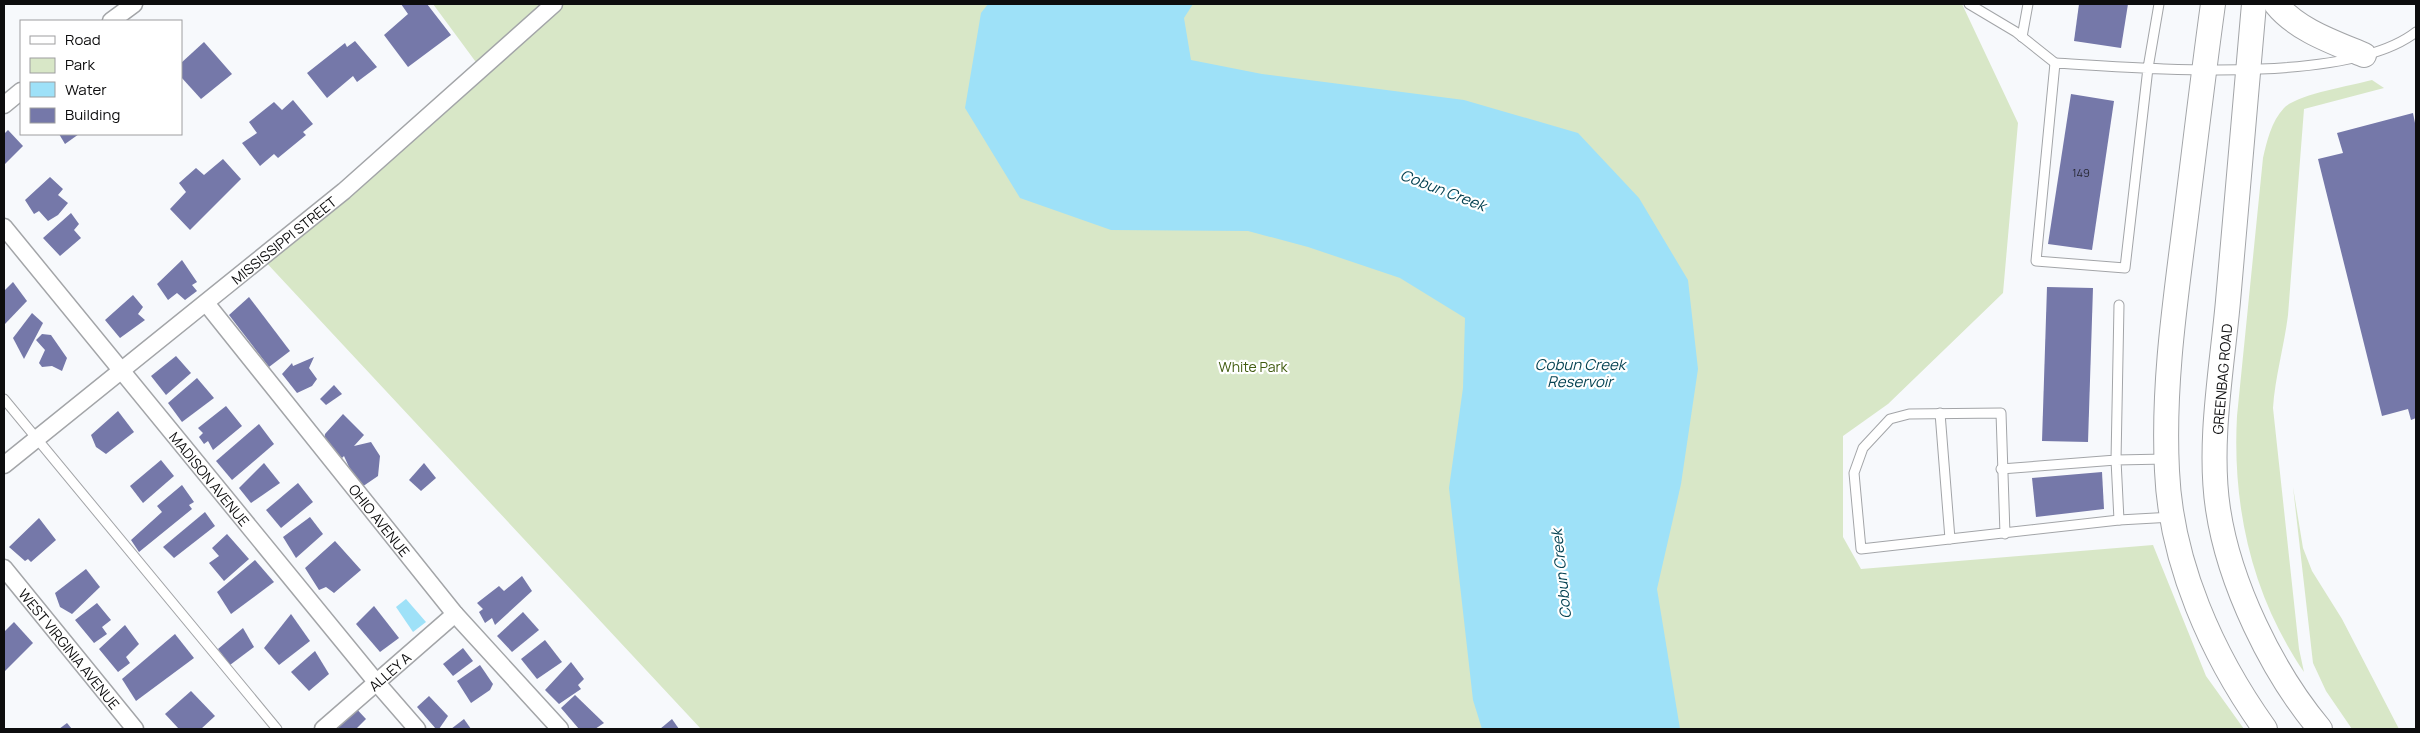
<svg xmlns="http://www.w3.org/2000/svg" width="2420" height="733" font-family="Manrope,sans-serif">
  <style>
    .green { fill: #d8e7c7 }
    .water { fill: #9ee1f8 }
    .building { fill: #7578a9 }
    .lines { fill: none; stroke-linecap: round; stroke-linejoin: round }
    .lane-casing { stroke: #a3a5a8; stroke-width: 11 }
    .street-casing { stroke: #a3a5a8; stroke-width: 19 }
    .secondary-casing { stroke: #a3a5a8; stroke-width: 26 }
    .lane { stroke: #fff; stroke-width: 9 }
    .street { stroke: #fff; stroke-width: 16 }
    .secondary { stroke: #fff; stroke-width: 24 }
    .labels { text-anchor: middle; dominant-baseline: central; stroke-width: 4.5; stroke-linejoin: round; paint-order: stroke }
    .number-label { font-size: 11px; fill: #272835 }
    .street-label { font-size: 14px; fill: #0d0d0e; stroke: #fff }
    .park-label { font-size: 14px; fill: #425d11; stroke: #fff }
    .water-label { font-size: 15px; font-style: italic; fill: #064353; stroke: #fff }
  </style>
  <rect width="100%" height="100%" fill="#f7f9fc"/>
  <g class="green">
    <path d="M433,4H1962L2018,123L2003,293L1888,404L1843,436V537L1861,569L2153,545L2206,676L2244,729H701L262,258L481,69Z"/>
    <path d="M2372,80L2384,88L2304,109L2288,315C2284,347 2275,377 2273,408L2299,649L2304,672C2252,596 2232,507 2237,416L2263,158C2267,141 2271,122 2284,108C2298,94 2350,86 2372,80Z"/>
    <path d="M2293,487L2303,548L2312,571L2342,619L2399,729H2352L2326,691L2313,663Z"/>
  </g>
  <g class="water">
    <path d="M988,4H1193L1184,18L1191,60L1262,74L1464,100L1578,133L1639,198L1688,280L1698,369L1681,484L1657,589L1680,729H1482L1473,700L1449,488L1463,388L1465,318L1400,278L1308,247L1248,231L1111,230L1020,198L965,108L981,13Z"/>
    <path d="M406,599L426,622L413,632L396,607Z"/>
  </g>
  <g class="building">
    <path d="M401,4H427L451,35L408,67L384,35L408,14Z"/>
    <path d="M2079,4H2128L2121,48L2074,41Z"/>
    <path d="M355,41L377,67L357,82L353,76L327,98L307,73L345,43L347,47Z"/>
    <path d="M204,42L232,74L201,99L181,77V63Z"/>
    <path d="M2071,94L2114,101L2092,250L2048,244Z"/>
    <path d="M293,100L313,124L303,132L306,135L278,158L274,154L260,166L242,143L257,133L249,122L274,102L282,110Z"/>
    <path d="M2413,113L2416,128V418L2411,420L2408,409L2382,416L2318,159L2343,153L2337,133Z"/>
    <path d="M8,130L23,146L4,165V134Z"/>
    <path d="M59,134H79L65,144Z"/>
    <path d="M223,159L241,179L190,230L170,209L186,192L179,183L196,168L204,175Z"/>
    <path d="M50,177L63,189L58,195L68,203L58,215L48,221L39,211L34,214L25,200Z"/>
    <path d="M71,213L79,224L74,230L81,238L60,256L43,238Z"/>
    <path d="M182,260L197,282L192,285L197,291L185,300L177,293L168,300L157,284Z"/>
    <path d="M13,282L27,301L4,325V291Z"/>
    <path d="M2047,287L2093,288L2088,442L2042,441Z"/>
    <path d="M133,295L143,307L138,314L145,320L120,338L105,320Z"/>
    <path d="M249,297L290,351L269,367L229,315Z"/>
    <path d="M32,313L43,323L24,359L13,338Z"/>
    <path d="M42,334L51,335L67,358L62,371L52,366L42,367L39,363L45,350L36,340Z"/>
    <path d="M176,356L191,373L166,395L151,376Z"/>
    <path d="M314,357L309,368L317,379L312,386L297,393L282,374L292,363L293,366Z"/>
    <path d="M197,378L214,398L182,422L168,403Z"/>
    <path d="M334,385L342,394L326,405L320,399Z"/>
    <path d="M226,406L242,426L213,450L208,441L204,444L199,437L203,433L198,428Z"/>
    <path d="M118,411L134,432L106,454L96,447L91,435Z"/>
    <path d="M343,414L364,435L354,446L371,442L380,456L378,476L359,489L344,456L342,458L324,441L325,434Z"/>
    <path d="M259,424L274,444L232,480L216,461Z"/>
    <path d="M161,460L174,476L143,503L130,486Z"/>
    <path d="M264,463L280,483L251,503L239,488Z"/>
    <path d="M424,463L436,478L421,491L409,480Z"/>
    <path d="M2102,472L2104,509L2036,517L2032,478Z"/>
    <path d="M298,483L313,502L281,528L266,510Z"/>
    <path d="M182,485L194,502L189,505L192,509L139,552L131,540L162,512L157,506Z"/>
    <path d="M205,512L215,526L174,558L163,547Z"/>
    <path d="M310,517L323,534L296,558L283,537Z"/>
    <path d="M39,518L56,540L31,562L28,559L25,561L9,547Z"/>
    <path d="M227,534L249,559L224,581L209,563L219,556L212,548Z"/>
    <path d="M335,541L361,570L334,593L326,587L319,590L305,568Z"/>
    <path d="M255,560L274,582L231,614L217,592Z"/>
    <path d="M86,569L100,587L72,614L60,607L55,593Z"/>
    <path d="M522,576L532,591L495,625L492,618L485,623L479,612L483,609L477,603L499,586L504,591Z"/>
    <path d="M97,603L111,620L102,627L107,634L94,643L75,620Z"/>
    <path d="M374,606L399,638L380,652L356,624Z"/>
    <path d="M523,612L539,630L512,652L497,636Z"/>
    <path d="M291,614L310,641L279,665L264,648Z"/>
    <path d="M14,622L33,643L5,671L4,632Z"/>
    <path d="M125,625L139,644L126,657L130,663L118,672L99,649Z"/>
    <path d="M243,628L254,647L230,665L218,649Z"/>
    <path d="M175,634L194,658L136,701L122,679Z"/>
    <path d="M545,640L562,662L537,679L521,659Z"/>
    <path d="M463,648L473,661L453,676L443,664Z"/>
    <path d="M315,651L329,674L309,691L291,672Z"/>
    <path d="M571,662L584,679L578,685L581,689L559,704L545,690Z"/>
    <path d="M480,665L493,684L490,690L471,703L457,681Z"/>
    <path d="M191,691L215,716L201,729H179L165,714Z"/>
    <path d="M575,695L604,723L595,729H579L561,708Z"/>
    <path d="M429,696L448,716L439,729H436L417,707Z"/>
    <path d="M352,704L366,719L356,729H335Z"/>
    <path d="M464,719L471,729H451Z"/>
    <path d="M672,719L679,729H660Z"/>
    <path d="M67,723L72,729H59Z"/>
  </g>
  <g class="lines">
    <defs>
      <g id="lane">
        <path d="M1969,4L2016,32L2055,63"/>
        <path d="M2159,4L2148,68L2125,268L2036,261L2055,63C2143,68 2347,86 2416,32"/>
        <path d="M2022,37L2028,4"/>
        <path d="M4,399L277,729"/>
        <path d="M1940,413L1950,539"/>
        <path d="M2166,459L2116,460L2119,520L2173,517"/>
        <path d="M2001,469L2116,460L2119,305"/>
        <path d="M2005,534L2001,413L1909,414L1890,419L1863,448L1854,473L1861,549L2119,520"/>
      </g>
      <g id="street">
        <path d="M111,21L134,4"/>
        <path d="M4,105L21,91"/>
        <path id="s1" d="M4,227L377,683L417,729"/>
        <path id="s2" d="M206,303L455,614L560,729"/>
        <path id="s3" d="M4,465L344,191L554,4"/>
        <path id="s4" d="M4,568L135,729"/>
        <path id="s5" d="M323,729L455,614"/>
      </g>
      <g id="secondary">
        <path d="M2213,4C2202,83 2193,162 2183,240C2173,317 2163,393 2167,471C2171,563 2212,655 2265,729"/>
        <path d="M2254,4C2245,103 2237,202 2228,301C2222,368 2208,443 2218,509C2229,583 2272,672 2320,729"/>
        <path d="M2276,4C2297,30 2333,42 2364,55"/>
      </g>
    </defs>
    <use href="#lane" class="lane-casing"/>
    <use href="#street" class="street-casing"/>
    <use href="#secondary" class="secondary-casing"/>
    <use href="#lane" class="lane"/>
    <use href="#street" class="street"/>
    <use href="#secondary" class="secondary"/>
  </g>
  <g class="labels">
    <g class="number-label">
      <text x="2081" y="172">149</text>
    </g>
    <g class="street-label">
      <text stroke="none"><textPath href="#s3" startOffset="359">MISSISSIPPI STREET</textPath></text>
      <text transform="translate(2222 379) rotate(-85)">GREENBAG ROAD</text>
      <text stroke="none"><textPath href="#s1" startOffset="325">MADISON AVENUE</textPath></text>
      <text stroke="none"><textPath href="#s2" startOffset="278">OHIO AVENUE</textPath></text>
      <text stroke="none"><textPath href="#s4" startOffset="104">WEST VIRGINIA AVENUE</textPath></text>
      <text stroke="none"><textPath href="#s5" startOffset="88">ALLEY A</textPath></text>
    </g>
    <g class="park-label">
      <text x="1253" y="366">White Park</text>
    </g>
    <g class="water-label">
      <text transform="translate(1443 190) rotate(21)">Cobun Creek</text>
      <text x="1580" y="364">Cobun Creek<tspan x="1580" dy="17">Reservoir</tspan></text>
      <text transform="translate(1561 574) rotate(-96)">Cobun Creek</text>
    </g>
  </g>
  <rect width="2420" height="733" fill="none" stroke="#0d0d0e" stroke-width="10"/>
  <rect x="20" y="20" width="162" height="115" fill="#ffffff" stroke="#9e9e9f"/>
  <rect x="30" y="36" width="25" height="8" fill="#ffffff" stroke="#9e9e9f"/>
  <text x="65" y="45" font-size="15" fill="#0d0d0e">Road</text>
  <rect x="30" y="58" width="25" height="15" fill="#d8e7c7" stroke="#9e9e9f"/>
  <text x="65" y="70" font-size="15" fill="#0d0d0e">Park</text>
  <rect x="30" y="82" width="25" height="15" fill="#9ee1f8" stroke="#9e9e9f"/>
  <text x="65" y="95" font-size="15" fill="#0d0d0e">Water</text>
  <rect x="30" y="108" width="25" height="15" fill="#7578a9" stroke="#9e9e9f"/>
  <text x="65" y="120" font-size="15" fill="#0d0d0e">Building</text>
</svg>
